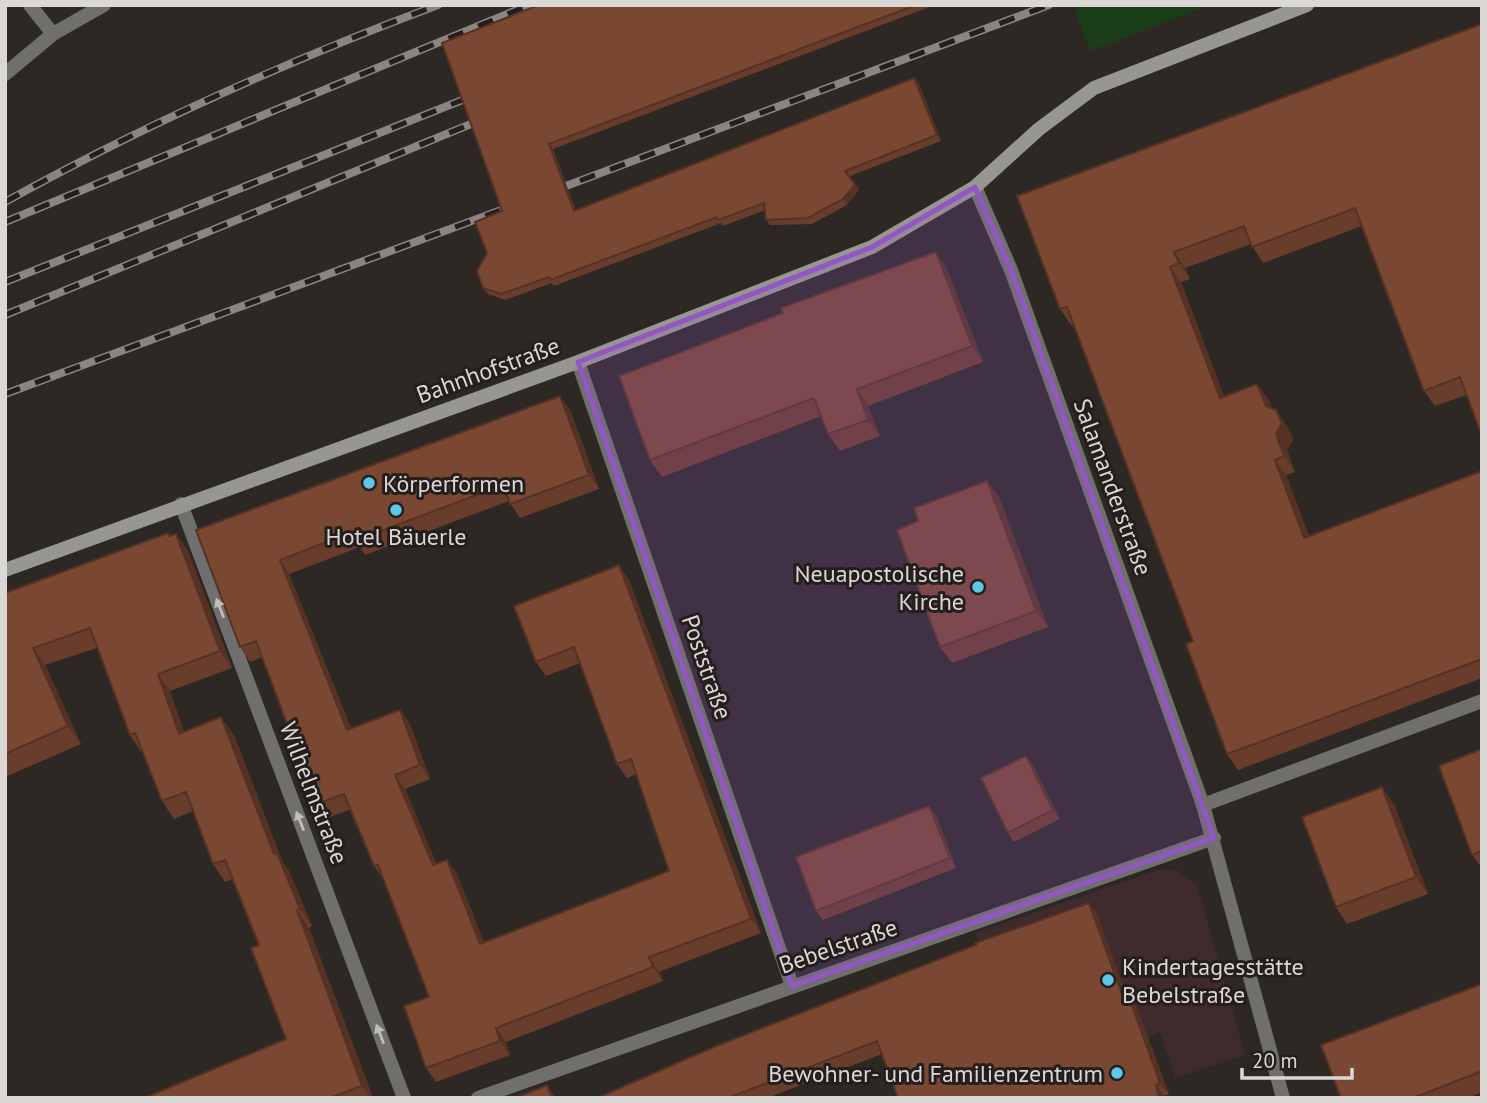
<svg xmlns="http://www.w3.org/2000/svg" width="1487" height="1103" font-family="'PT Sans',sans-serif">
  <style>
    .education { fill: #3f2b2e }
    .green { fill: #1b3e19 }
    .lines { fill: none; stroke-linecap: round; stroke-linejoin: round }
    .street { stroke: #6f706d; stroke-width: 14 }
    .secondary { stroke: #979792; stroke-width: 14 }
    .rail-casing { stroke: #8a8582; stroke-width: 8 }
    .rail { stroke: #241f1c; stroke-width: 5; stroke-dasharray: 16; stroke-linecap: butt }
    .wall { fill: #683d2b }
    .shaded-wall { fill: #553223 }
    .building { fill: #794732; stroke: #553223; stroke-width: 2 }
    .oneway { fill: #c0bdbb }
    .marked { fill: #9357c4; fill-opacity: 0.2; stroke: #9357c4; stroke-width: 5; stroke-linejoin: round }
    .poi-dot { fill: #5bc8e7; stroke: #241f1c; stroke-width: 2.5 }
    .labels { text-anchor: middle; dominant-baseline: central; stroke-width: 6; stroke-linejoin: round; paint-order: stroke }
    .street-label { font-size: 24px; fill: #dbd7d5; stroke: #241f1c }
    .poi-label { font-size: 24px; fill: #dbd7d5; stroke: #241f1c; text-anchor: start }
  </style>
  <rect width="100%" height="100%" fill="#2e2825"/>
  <path class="education" d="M1161,869L1179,871L1197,885L1245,1055L1176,1078L1160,1032L1147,1037L1017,1051L975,933Z"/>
  <path class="green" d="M1085,5H1209L1090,51L1075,9Z"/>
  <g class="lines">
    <g class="street">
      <path d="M30,5L53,34"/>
      <path d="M5,74L53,34L104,5"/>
      <path d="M975,187L1011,270L1203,805L1283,1098"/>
      <path d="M578,362L792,986"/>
      <path d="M181,504L404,1098"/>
      <path d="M1203,805L1482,701"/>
      <path d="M478,1098L1214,838"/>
    </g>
    <path class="secondary" d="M5,570L578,362L872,247L975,187L1039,129L1094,88L1307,5"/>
    <defs>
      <g id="rail">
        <path d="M550,192L1049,5"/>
        <path d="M5,202C146,124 287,61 438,5"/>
        <path d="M5,222L529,5"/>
        <path d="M5,282L480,93"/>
        <path d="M5,315L488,117"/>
        <path d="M5,394L520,203"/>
      </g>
    </defs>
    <use href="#rail" class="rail-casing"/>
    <use href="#rail" class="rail"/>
  </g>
  <g class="wall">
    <path d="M539,5H932V6L553,149L576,211L919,84L941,141L850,176L859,190L847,205L812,224L770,225L766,220L765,210L723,226L721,223L554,286L552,283L505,300L488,294L483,288L487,253L502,211Z"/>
    <path d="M1482,24L1466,395L1435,406L1424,391L1362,226L1263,263L1251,244L1185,268L1190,279L1181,282L1224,397L1257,384L1269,400L1272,409L1287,426L1293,439L1287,450L1295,472L1286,475L1309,536L1482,471V678L1238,770L1227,754L1193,641L1074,324L1071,325L1060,309Z"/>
    <path d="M947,269L983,362L868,406L880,436L840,451L828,434L821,416L662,477L650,460Z"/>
    <path d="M570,410L599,489L520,518L509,501L365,555L360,547L289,574L351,728L400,710L410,724L430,779L405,789L436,864L447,860L457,874L484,943L669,871L637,774L627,778L617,764L580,663L546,676L536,662L619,565L629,580L761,933L659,972L663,981L506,1042L510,1055L436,1082L426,1068L429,997L384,880L374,866L351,809L327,818L317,804L262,657L250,662L240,647L196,530Z"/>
    <path d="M999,497L1048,627L952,663L940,647Z"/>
    <path d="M168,533L170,536L176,534L188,551L232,668L170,691L184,732L221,717L234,735L282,861L289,871L312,926L309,928L373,1098H144L286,1039L259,945L233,879L225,882L213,864L193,811L174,819L162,801L143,752L142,753L130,735L97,648L45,665L81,744L5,777V593Z"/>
    <path d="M1482,749V868L1472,855Z"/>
    <path d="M1033,765L1060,819L1014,842L1008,833Z"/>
    <path d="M1394,804L1428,894L1347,924L1336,907Z"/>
    <path d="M929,806L936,815L956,868L823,920L816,911Z"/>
    <path d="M1097,914L1126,995L1136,1006L1169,1094L1164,1096L882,1054L767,1098H597Z"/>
    <path d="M1482,984V1092L1468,1098H1341Z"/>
  </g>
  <g class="shaded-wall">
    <path d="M914,78L919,84L941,141L937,135Z"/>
    <path d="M549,144L553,149L578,217L574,211Z"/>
    <path d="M855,185L859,190L847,205L843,199Z"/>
    <path d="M936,252L947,269L983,362L972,346Z"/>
    <path d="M1174,252L1185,268L1190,279L1179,263Z"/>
    <path d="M1170,267L1181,282L1231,414L1220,398Z"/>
    <path d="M1257,384L1269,400L1277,422L1266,406Z"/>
    <path d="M857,389L868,406L880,436L868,420Z"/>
    <path d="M560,396L570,410L599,489L589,475Z"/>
    <path d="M1276,410L1287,426L1293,439L1287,450L1295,472L1284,456L1276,434Z"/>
    <path d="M1275,460L1286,475L1315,554L1304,538Z"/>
    <path d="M987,481L999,497L1048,627L1036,611Z"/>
    <path d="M176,534L188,551L232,668L220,651Z"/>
    <path d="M280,560L289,574L357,744L347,730Z"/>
    <path d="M619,565L629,580L761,933L751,919Z"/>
    <path d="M33,648L45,665L81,744L68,726Z"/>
    <path d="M158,674L170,691L191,752L179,734Z"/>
    <path d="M400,710L410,724L430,779L420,765Z"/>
    <path d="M221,717L234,735L282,861L289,871L312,926L300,909L274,854Z"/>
    <path d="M1026,756L1033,765L1060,819L1053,810Z"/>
    <path d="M395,775L405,789L443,879L433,865Z"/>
    <path d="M1382,787L1394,804L1428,894L1416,877Z"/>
    <path d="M929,806L936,815L956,868L950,858Z"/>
    <path d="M447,860L457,874L490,958L480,944Z"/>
    <path d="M1089,903L1097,914L1131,1008L1123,997Z"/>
    <path d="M297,910L309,928L373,1098H371L362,1086Z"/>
    <path d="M649,957L659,972L663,981L653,967Z"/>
    <path d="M1128,995L1136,1006L1169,1094L1160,1083Z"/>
    <path d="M496,1028L506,1042L510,1055L500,1041Z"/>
    <path d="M547,1085L556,1098H552Z"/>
    <path d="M1156,1085L1164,1096V1098H1159Z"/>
  </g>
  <g class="building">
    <path d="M539,5H916L549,144L574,211L914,78L937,135L845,171L855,185L843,199L808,218L766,220L764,203L718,220L717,217L550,280L549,277L501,294L483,288L477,271L487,253L475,222L502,211L442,43Z"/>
    <path d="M1482,24V436L1460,377L1424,391L1355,208L1252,247L1244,226L1174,252L1179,263L1170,267L1220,398L1257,384L1266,406L1276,410L1282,423L1276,434L1284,456L1275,460L1304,538L1482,471V659L1227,754L1186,644L1193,641L1067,307L1060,309L1017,196Z"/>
    <path d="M936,252L972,346L857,389L868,420L828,434L814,398L650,460L619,376L783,313L781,308Z"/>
    <path d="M560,396L589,475L510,504L503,485L355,541L352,532L280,560L347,730L400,710L420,765L395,775L433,865L447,860L480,944L669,871L631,759L617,764L574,647L536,662L514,606L619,565L751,919L649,957L653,967L496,1028L500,1041L426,1068L404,1006L429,997L378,865L374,866L344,794L317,804L256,641L240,647L196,530Z"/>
    <path d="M987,481L1036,611L940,647L897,530L918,521L914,508Z"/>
    <path d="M168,533L169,536L176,534L220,651L158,674L179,734L221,717L274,854L277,853L300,909L297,910L362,1086L329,1098H144L286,1039L251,948L259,945L225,860L213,864L186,792L162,801L135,733L130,735L90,628L33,648L68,726L5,754V593Z"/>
    <path d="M1482,749V851L1472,855L1439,766Z"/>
    <path d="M1026,756L1053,810L1008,833L981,778Z"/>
    <path d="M1382,787L1416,877L1336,907L1302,817Z"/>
    <path d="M929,806L950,858L816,911L796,857Z"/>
    <path d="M1089,903L1123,997L1128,995L1160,1083L1156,1085L1159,1098H898L877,1041L728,1098H597L721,1044L976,945L975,943Z"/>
    <path d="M1482,984V1071L1413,1098H1341L1321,1045Z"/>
    <path d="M547,1085L552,1098H515Z"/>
  </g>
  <defs><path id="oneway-solid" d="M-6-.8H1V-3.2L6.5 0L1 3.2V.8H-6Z" transform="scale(1.75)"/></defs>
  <g class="oneway">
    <use href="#oneway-solid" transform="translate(220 608) rotate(-111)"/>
    <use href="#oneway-solid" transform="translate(300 821) rotate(-111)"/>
    <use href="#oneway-solid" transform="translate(380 1034) rotate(-111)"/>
  </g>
  <path class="marked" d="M975,187L1011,270L1214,838L792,986L578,362L872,247Z"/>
  <g class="poi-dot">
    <circle cx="369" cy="483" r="7"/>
    <circle cx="396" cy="510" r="7"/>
    <circle cx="978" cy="587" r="7"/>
    <circle cx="1108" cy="980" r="7"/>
    <circle cx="1117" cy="1073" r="7"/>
  </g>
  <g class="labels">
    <g class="street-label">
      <text transform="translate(488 370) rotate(-20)">Bahnhofstraße</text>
      <text transform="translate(1113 487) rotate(70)">Salamanderstraße</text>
      <text transform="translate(707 667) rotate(71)">Poststraße</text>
      <text transform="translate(314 793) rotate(69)">Wilhelmstraße</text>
      <text transform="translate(838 946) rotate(-19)">Bebelstraße</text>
    </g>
    <g class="poi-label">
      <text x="383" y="483">Körperformen</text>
      <text x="396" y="536" text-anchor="middle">Hotel Bäuerle</text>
      <text x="964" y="573" text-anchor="end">Neuapostolische<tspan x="964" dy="28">Kirche</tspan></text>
      <text x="1122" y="966">Kindertagesstätte<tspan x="1122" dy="28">Bebelstraße</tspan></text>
      <text x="1103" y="1073" text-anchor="end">Bewohner- und Familienzentrum</text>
    </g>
  </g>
  <rect width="1487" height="1103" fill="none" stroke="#dbd7d5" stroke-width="14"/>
  <path d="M1242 1068v10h110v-10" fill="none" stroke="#dbd7d5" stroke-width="3.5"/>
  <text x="1252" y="1068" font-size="21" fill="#dbd7d5" stroke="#241f1c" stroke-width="5" paint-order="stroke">20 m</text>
</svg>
